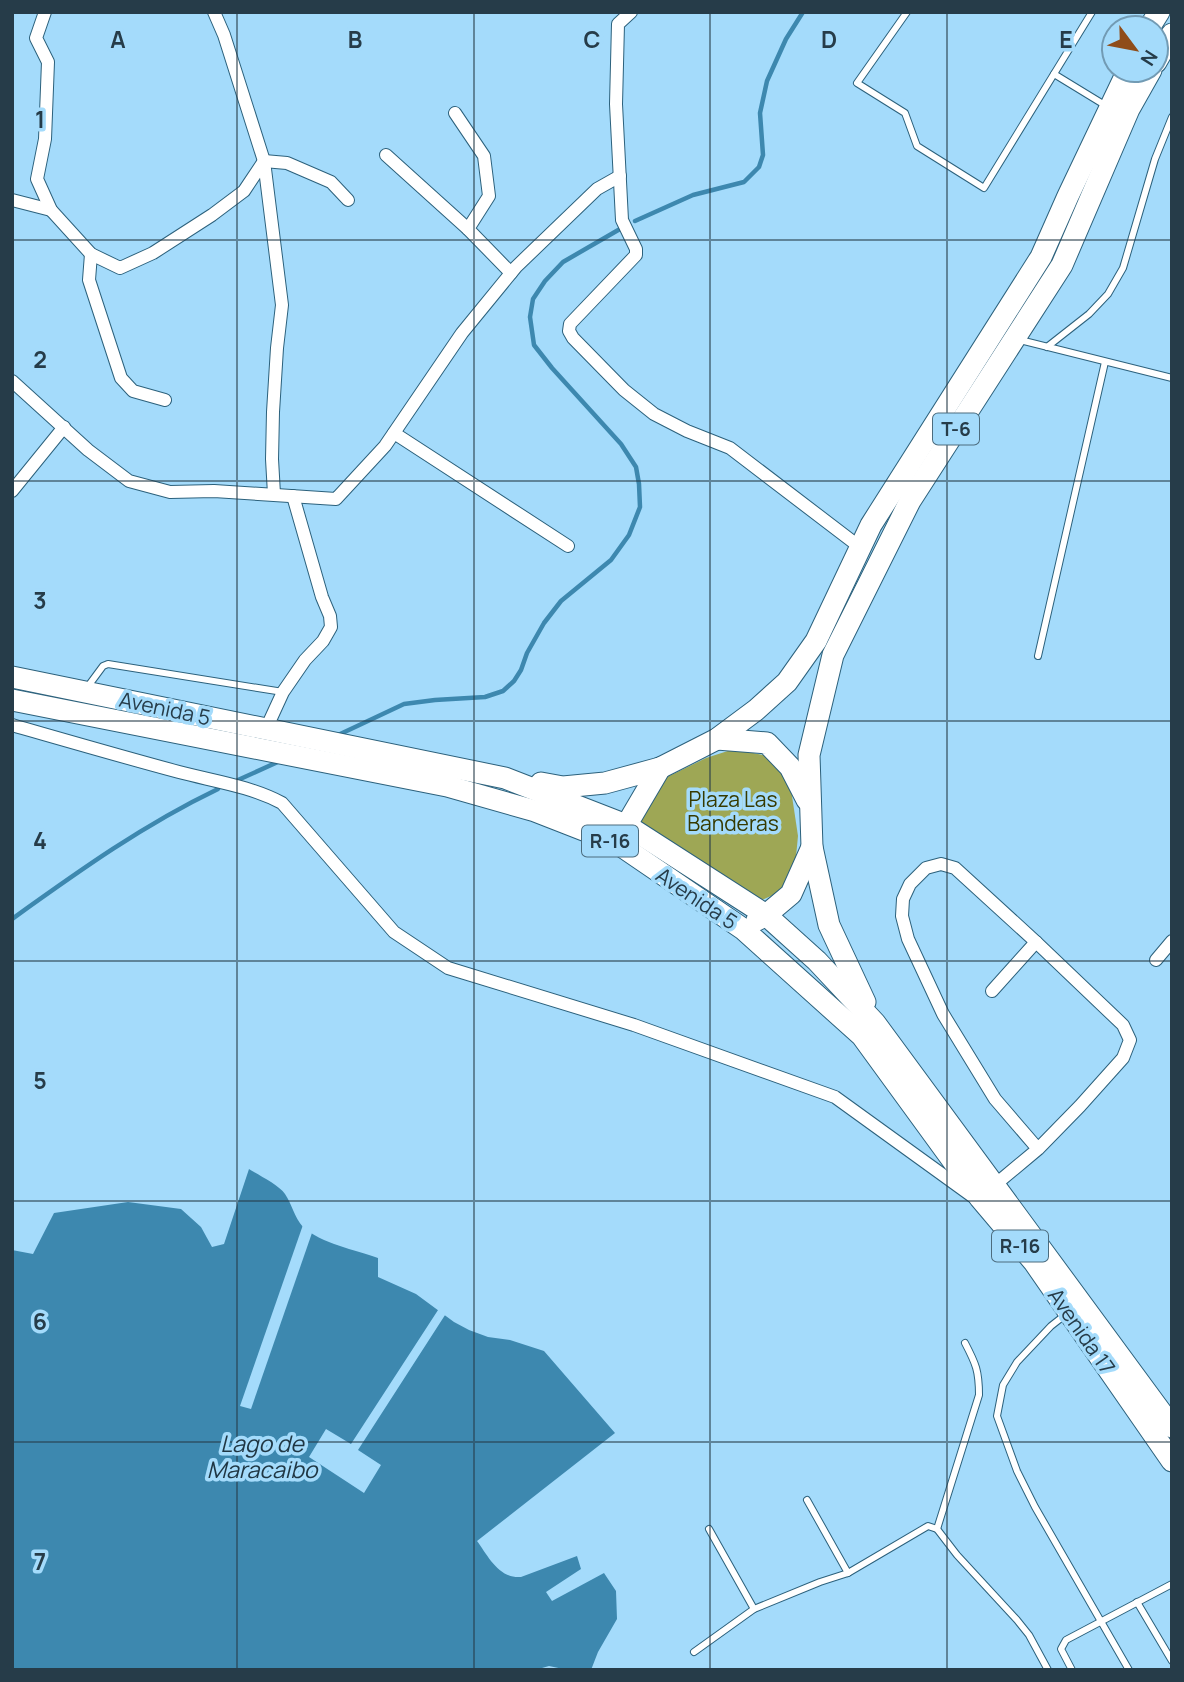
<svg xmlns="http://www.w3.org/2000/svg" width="1184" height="1682" font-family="Manrope,sans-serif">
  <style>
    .green { fill: #9ea755 }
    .water { fill: #3d88af }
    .pier { fill: #a4dbfb }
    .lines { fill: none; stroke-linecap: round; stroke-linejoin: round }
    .stream { stroke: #3d88af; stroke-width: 4.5 }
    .lane-casing { stroke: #2c617c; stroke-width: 8 }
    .street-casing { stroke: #2c617c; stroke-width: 14 }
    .primary-casing { stroke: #2c617c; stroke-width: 23 }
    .lane { stroke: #fff; stroke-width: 6 }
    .street { stroke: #fff; stroke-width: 12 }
    .primary { stroke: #fff; stroke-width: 21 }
    .grid { fill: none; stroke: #263c49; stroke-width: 2; stroke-opacity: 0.55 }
    .labels { text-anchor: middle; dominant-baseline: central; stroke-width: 7; stroke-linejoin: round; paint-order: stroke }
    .shield { fill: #a4dbfb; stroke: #4c6c7e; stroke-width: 2 }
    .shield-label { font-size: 19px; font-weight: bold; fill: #263c49 }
    .street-label { font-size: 21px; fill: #263c49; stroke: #a4dbfb }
    .park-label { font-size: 21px; fill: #363a00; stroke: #a4dbfb }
    .water-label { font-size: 23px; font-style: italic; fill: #1f3643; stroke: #a4dbfb }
    .grid-label { font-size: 23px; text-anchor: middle; font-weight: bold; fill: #263c49; stroke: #a4dbfb; stroke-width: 7; stroke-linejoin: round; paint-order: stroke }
  </style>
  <rect width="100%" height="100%" fill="#a4dbfb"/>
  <path class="green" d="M734,749L768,756L789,776L798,836L795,867L782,891L762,900L636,822L667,777L706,758Z"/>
  <path class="water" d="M249,1169C258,1175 279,1185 285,1194C292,1204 294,1217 303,1227C320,1243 356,1250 378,1258V1277L416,1294L454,1322L469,1330L488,1337L510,1340L544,1351L615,1433L477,1541C488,1556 499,1579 521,1577L577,1556L581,1569L546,1592L552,1601L604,1573L616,1591L617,1619L598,1652L591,1670H568L549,1666L535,1670H12V1250L33,1254L54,1213L128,1202L181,1209L201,1227L212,1247L224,1244Z"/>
  <g class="pier">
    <path d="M304,1222L313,1230L251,1409L240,1406Z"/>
    <path d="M440,1307L447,1312L358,1450L381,1465L364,1493L309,1457L326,1429L351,1444Z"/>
  </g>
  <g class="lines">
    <g class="stream">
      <path d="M635,221L693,195L744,182L759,167L763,155L760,113L767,81L786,39L803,12"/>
      <path d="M336,736L404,704L435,700L485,697L503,691L514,681L521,670L527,653L544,623L561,601L611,560L629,535L640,507L639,484L636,467L621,444L552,368L534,345L530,317L533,299L545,281L563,262L620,229"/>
      <path d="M238,780L280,761"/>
      <path d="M12,919C79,871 143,825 218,789"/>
    </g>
    <defs>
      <g id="lane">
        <path d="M907,12L857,83L905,113L917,146L984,188L1092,12"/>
        <path d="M1054,74L1108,107"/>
        <path d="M1020,340L1172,378"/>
        <path d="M1047,347L1089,314L1108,294L1123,268L1155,159L1172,117"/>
        <path d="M1038,656L1105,362"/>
        <path d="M86,689L103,666L108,664L283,692"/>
        <path d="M1065,1315L1051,1326L1017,1362L1003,1385L997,1416L1017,1471L1035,1507L1129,1670"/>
        <path d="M807,1500L848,1573"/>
        <path d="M709,1529L754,1609"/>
        <path d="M937,1529L979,1395C979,1371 976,1364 965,1343"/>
        <path d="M1137,1602L1172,1661"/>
        <path d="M694,1652L754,1609L820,1582L848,1573L928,1526L937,1529L957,1555L1017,1620L1029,1635L1048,1670"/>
        <path d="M1072,1670L1061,1649L1066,1640L1172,1584"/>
      </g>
      <g id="street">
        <path d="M45,12L36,38L48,62L45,139L37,179L51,210L91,254L120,268L153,253L212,215L244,191L264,161L287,163L331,182L348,200"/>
        <path d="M214,12L224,35L264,161L282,305L277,348L273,412L272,459L274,494"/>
        <path d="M631,12L618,24L616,104L622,220L636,249V255L570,324L569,331L573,338L624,390L654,414L687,431L730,448L861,548"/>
        <path d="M455,113L484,156L489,196L468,229L511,273"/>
        <path d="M386,155L468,229"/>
        <path d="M12,200L51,210"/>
        <path d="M91,254L89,280L121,378L133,391L165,400"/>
        <path d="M12,381L88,450L129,481L170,492L214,491L336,499L385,446L462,333L516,267L597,189L620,176"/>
        <path d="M394,433L568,546"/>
        <path d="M12,491L64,427"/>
        <path d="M12,725C68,741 123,757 179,772C213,781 250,786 282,803L394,932L448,968L634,1025L835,1097L972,1196"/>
        <path d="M266,729L283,692L305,660L323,641L331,627L330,616L322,597L293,496"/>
        <path d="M1156,960L1172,941"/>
        <path d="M992,991L1036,942"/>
        <path d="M990,1189L1038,1149L1080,1106L1123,1058L1130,1040L1123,1025L1036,942L955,868L941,864L926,868L910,884L903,899L902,916L908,939L943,1014L995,1099L1038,1149"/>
      </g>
      <g id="primary">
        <path d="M1149,28L1159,12"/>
        <path d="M1156,62L1172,34"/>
        <path d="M12,677L505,778L626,825L766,915L817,961L875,1023L1172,1427"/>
        <path d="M12,700L447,786L535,811L617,843L743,929L862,1036L980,1198L1034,1262L1172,1461"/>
        <path d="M717,739L767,743L790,767L807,800"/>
        <path d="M541,783L563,787L605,783L660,768L717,739L756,710L787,682L816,641L871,525L1041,257L1068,196L1128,70"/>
        <path d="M620,836L660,768"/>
        <path d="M757,920L766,915L791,894L812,847"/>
        <path d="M865,1002L829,925L812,847L809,755L833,655L910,501L1062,265L1129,109L1151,70"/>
      </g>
    </defs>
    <use href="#lane" class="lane-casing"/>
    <use href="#street" class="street-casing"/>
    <use href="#primary" class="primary-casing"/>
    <use href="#lane" class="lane"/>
    <use href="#street" class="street"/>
    <use href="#primary" class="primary"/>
  </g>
  <path class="grid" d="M237,12V1670M474,12V1670M710,12V1670M947,12V1670M12,240H1172M12,481H1172M12,721H1172M12,961H1172M12,1201H1172M12,1442H1172"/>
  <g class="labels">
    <g class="shield">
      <rect x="933" y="413.5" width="46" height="31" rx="5"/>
      <rect x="582" y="825.5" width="56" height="31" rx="5"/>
      <rect x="992" y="1230.5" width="56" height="31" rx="5"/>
    </g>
    <g class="shield-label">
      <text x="956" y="429">T-6</text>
      <text x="610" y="841">R-16</text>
      <text x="1020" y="1246">R-16</text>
    </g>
    <g class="street-label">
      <text transform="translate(165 708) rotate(12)">Avenida 5</text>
      <text transform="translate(697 898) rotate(34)">Avenida 5</text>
      <text transform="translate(1082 1331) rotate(55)">Avenida 17</text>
    </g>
    <g class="park-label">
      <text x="733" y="799">Plaza Las<tspan x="733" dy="24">Banderas</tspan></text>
    </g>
    <g class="water-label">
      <text x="262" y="1443">Lago de<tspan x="262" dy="26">Maracaibo</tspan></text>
    </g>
  </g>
  <g class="grid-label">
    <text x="118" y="48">A</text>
    <text x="355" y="48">B</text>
    <text x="592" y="48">C</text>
    <text x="829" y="48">D</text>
    <text x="1066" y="48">E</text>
    <text x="40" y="128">1</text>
    <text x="40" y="368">2</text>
    <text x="40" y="609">3</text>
    <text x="40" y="849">4</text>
    <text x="40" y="1089">5</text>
    <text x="40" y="1330">6</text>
    <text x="40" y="1570">7</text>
  </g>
  <rect width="1184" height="1682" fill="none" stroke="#263c49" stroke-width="28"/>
  <g transform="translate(1135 49) rotate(122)"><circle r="33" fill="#a4dbfb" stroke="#729bb4" stroke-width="2"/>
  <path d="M0-5L12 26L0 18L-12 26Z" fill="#8f4d1a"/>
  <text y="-10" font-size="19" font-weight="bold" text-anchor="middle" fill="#263c49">N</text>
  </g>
</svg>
